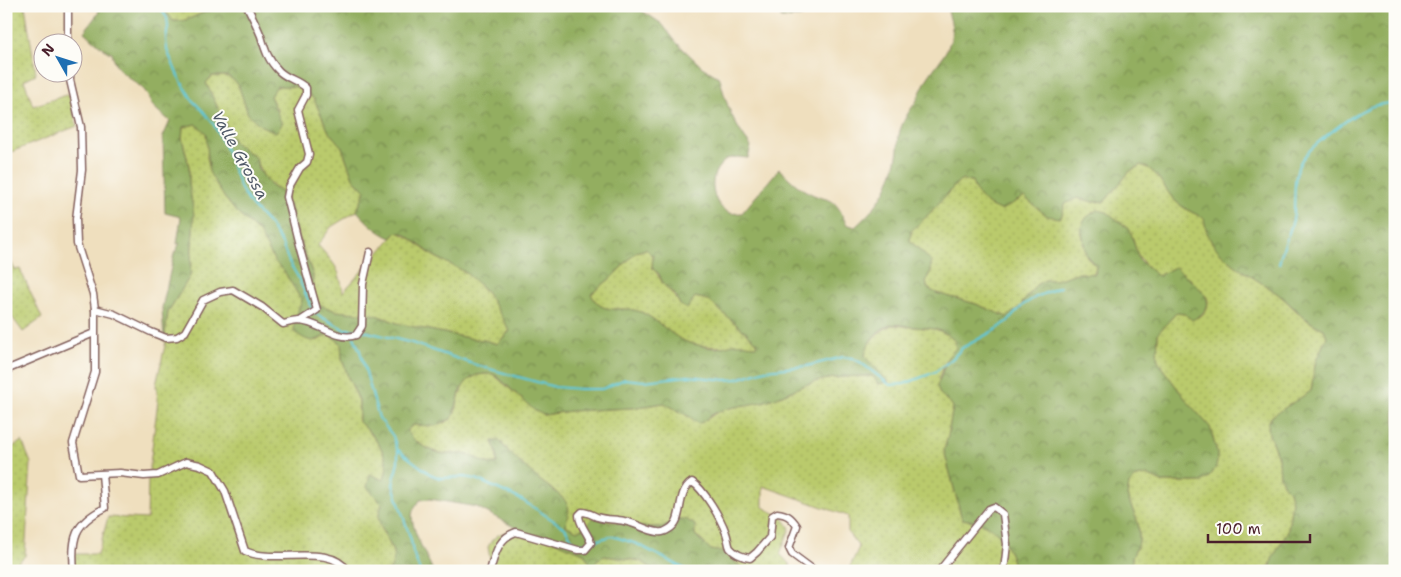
<svg xmlns="http://www.w3.org/2000/svg" width="1401" height="577" font-family="'Shantell Sans',sans-serif">
  <style>
    .grass { fill: url(#grass-dots); stroke: #82744c }
    .forest { fill: url(#forest-crowns); stroke: #6e6646; fill-rule: evenodd }
    .lines { fill: none; stroke-linecap: round; stroke-linejoin: round }
    .stream { stroke: #5dc8d8; stroke-width: 2 }
    .street-casing { stroke: #84625e; stroke-width: 9 }
    .street { stroke: #fff; stroke-width: 6 }
    .labels { text-anchor: middle; dominant-baseline: central; stroke-width: 4; stroke-linejoin: round; paint-order: stroke }
    .water-label { font-size: 16px; font-style: italic; fill: #515a68; stroke: #fdfcf7 }
  </style>
  <defs>
    <pattern id="grass-dots" width="8" height="8" patternUnits="userSpaceOnUse" patternTransform="scale(1.25)"><rect width="8" height="8" fill="#baca6c"/><path d="M2 2h.1M6 6h.1" fill="none" stroke="#a1ad5e" stroke-width="1.8" stroke-linecap="round"/></pattern>
    <pattern id="forest-crowns" width="20" height="18" patternUnits="userSpaceOnUse" patternTransform="scale(1.25)"><rect width="20" height="18" fill="#93ae60"/><path d="M2 6a3 3 0 1 1 6 0M12 15a3 3 0 1 1 6 0" fill="none" stroke="#7a8d4f"/></pattern>
  </defs>
  <rect width="100%" height="100%" fill="#fdfcf7"/>
  <filter id="ink" filterUnits="userSpaceOnUse"><feTurbulence type="fractalNoise" baseFrequency=".02" numOctaves="2"/><feDisplacementMap in="SourceGraphic" scale="10" xChannelSelector="R" yChannelSelector="G"/><feConvolveMatrix kernelMatrix="1 2 1 2 8 2 1 2 1" color-interpolation-filters="sRGB"/></filter>
  <filter id="wash" filterUnits="userSpaceOnUse"><feTurbulence type="fractalNoise" baseFrequency=".0096" numOctaves="4" result="noise"/><feDisplacementMap in="SourceGraphic" scale="20" xChannelSelector="R" yChannelSelector="G"/><feGaussianBlur stdDeviation="1.12" result="paint"/><feColorMatrix in="noise" values="0 0 0 0 0 0 0 0 0 0 0 0 0 0 0 0 0 1.4 0 .05"/><feComposite in="paint" operator="in"/></filter>
  <g filter="url(#wash)">
    <rect width="100%" height="100%" fill="#efdfbe"/>
    <g class="grass">
      <path d="M6,6H25L36,74L24,80L33,106L69,94L77,126L6,154Z"/>
      <path d="M162,6H216V9C201,11 189,23 173,21Z"/>
      <path d="M213,76H228L238,84L248,114L278,112L270,96L277,86L300,87L314,99L329,132L342,147L353,178L365,191L357,211L331,227L318,245C334,264 339,266 343,292L397,232C410,236 420,247 432,255C442,261 453,265 463,271C485,285 497,308 510,330L497,344L484,340L473,339L400,324L376,315L336,311L320,305L312,294L313,275L283,193C269,185 259,174 256,158L234,142L206,83Z"/>
      <path d="M196,124L206,132L208,143L207,158L224,197L237,213L259,232L275,262L284,271L302,301L295,319L317,341L328,334L341,343L342,358L348,377L359,401V422C374,436 395,460 383,480L376,478L375,496L382,504C381,508 378,514 379,519C381,538 403,552 389,571H71L69,554H98L108,517L147,519L148,480L158,400L156,385L166,341H164L168,312L190,276L193,229L189,184V166L182,138L183,127Z"/>
      <path d="M1140,165C1160,169 1164,193 1179,204C1187,210 1196,214 1204,218C1206,224 1206,232 1209,237C1220,261 1258,279 1278,294C1294,307 1304,322 1324,329L1327,337L1316,360L1311,391L1303,397L1269,434L1279,460L1280,476L1284,486L1289,491L1292,501L1288,531L1269,567L1270,571H1132V557L1139,542V533L1138,523L1127,496L1129,484L1136,477L1147,475L1162,482H1201L1210,476L1217,453L1210,428L1187,401L1162,368L1157,358L1158,333L1176,313L1201,316C1205,312 1208,309 1208,302C1208,292 1183,274 1175,267L1158,276C1143,263 1136,258 1133,238L1081,227L1086,255L1096,266L1094,274L1077,273L1056,280H1045L1036,285L1019,308L1007,317L976,304L936,293L927,288L926,280L931,271V261L910,241L911,231L960,180L972,181L974,188L1001,210L1024,197L1060,218L1065,204L1077,197L1094,202L1105,201L1130,171Z"/>
      <path d="M646,249L653,256L652,268C659,274 659,278 664,285C670,292 676,296 680,305L691,301L695,297L708,300L757,342V346C735,345 714,349 692,344C672,339 659,319 640,312C619,304 603,318 591,294L611,278L636,252Z"/>
      <path d="M10,260L15,270L20,269L42,318L23,332L12,317L6,314V261Z"/>
      <path d="M891,325C899,325 906,327 914,327C934,329 939,327 955,341L956,348L948,357L939,377L940,394L953,406L948,436L944,450L962,519C997,524 1005,536 1015,568V571H848L859,547L848,533V516L763,486V507L783,518L790,528L780,554L790,565V571H746L722,552L711,550L678,518L662,527L587,526L577,531L565,525C567,519 570,512 568,506C564,495 544,485 536,477C523,465 510,455 500,441L492,442L497,453V463C483,465 481,459 468,455C461,453 452,454 445,454C431,452 413,443 407,430L413,425C425,425 440,427 451,419C454,417 455,412 456,409C462,384 465,373 493,374L525,402L544,415L570,411L631,408L664,403L690,417L706,420C723,406 744,405 764,401C778,398 791,391 804,385C825,377 851,376 873,376L878,384L888,382L865,357C866,341 877,333 891,325Z"/>
      <path d="M22,441L31,463L25,556L9,571H6V451Z"/>
      <path d="M516,528L527,534L539,535L584,553L588,560L605,556L641,561L656,571H488L490,558L488,547L492,540L498,535Z"/>
    </g>
    <g class="forest">
      <path d="M96,6H162L173,21C189,23 201,11 216,9V6H635L662,24L676,42L702,67L720,78C725,103 735,127 751,146L748,158L737,157L726,159C723,163 718,167 716,171C709,185 714,207 730,213C733,214 739,213 742,213L779,169C787,176 796,186 806,191C830,205 833,191 846,224L855,227C878,207 891,186 897,156C900,143 896,137 903,123C906,115 912,108 917,100C920,93 923,86 927,79C936,64 950,52 952,33C953,25 948,14 947,6H1395V571H1270L1272,559L1288,531L1292,501L1289,491L1284,486L1280,476L1279,460L1269,434L1268,423L1272,416L1311,391L1316,360L1327,337L1324,329C1305,322 1294,306 1278,294C1258,279 1220,261 1209,237C1206,232 1205,224 1204,218C1196,214 1186,210 1179,204C1164,193 1160,169 1140,165L1130,171L1105,201L1094,202L1077,198L1065,204L1061,218L1047,216L1024,197L1001,210C986,206 976,196 972,181L960,180L926,217L911,231L910,241L931,261V271L926,280L927,288L936,293L976,304L1007,317L1019,308L1036,285L1045,280H1056L1077,273L1095,274L1096,266L1086,255L1081,227L1086,218L1097,210L1107,212L1130,230L1139,260L1158,276L1175,267C1192,282 1228,303 1192,320L1185,314L1176,313L1158,333L1157,358L1162,368L1187,401L1210,427L1217,453V463L1215,469L1210,476L1201,482H1162L1147,475L1136,477L1129,484L1127,496L1138,523L1139,533V542L1132,557V571H1015V568C1005,536 997,524 962,519L944,450L948,436L953,406L940,394L937,386L948,357L956,348L955,341C939,327 934,329 915,327C907,327 899,323 891,325C877,329 866,343 865,357L889,382L878,384L873,376C851,376 826,377 805,385C792,390 780,397 766,401C750,405 733,406 717,412C710,415 705,421 698,424L690,417L664,403L631,408L570,411L544,415L535,411L500,379L493,374H484L477,375L468,380L461,389L454,414L451,419L435,426L413,425L407,430C413,443 431,452 445,454C452,454 461,453 468,455C481,459 483,466 497,463V453L492,441H500C510,455 523,465 536,477C544,485 564,495 568,506C570,512 567,519 565,525L577,531L587,526L592,518C613,521 638,529 659,527C676,525 676,511 695,525V535L711,550L722,552L746,571H656L641,561L605,556L598,559L592,567L584,553L539,535L527,534L477,507L430,499L420,500C418,504 414,507 413,511C408,525 427,556 433,571H389C403,552 382,538 379,519C378,514 381,508 382,504L367,487L370,474L383,480C395,460 374,435 359,422V400L348,377L342,358L341,343L328,334C312,344 309,342 294,332L295,319L302,301L284,271L275,262L259,232L237,213L224,197L209,172L206,133L196,124L183,127L182,138L189,167V184L194,215L190,276L168,312L164,341L162,308L174,254L180,243L177,244L181,217L165,213L163,137L170,121C164,116 157,111 152,105C149,100 148,95 145,91C132,77 115,74 112,52H108L84,32L99,12ZM212,76H228L238,84L248,114L261,126L276,132L282,124L270,96L277,86L300,87L314,99L329,132L342,147L353,178L365,191L357,211C367,222 377,232 391,238L397,232L405,234L434,256L465,272L486,291L510,331L497,344L484,340L473,339L400,324L376,315L336,311L320,305L312,294L313,275L297,235L292,211L283,193L272,187L258,169L256,158L234,142L206,83ZM646,249L653,256L652,268L659,274L663,284L676,296L680,305L687,309L695,297L708,300L757,342V346C751,346 747,345 742,344C734,342 723,348 715,348C709,348 699,345 693,344C673,339 659,320 641,312C619,304 603,318 591,294L611,278L636,252Z"/>
      <path d="M781,6H842L837,9L827,8L800,17L781,18Z"/>
    </g>
    <g class="lines">
      <g class="stream">
        <path d="M159,6L167,18L168,27L166,38L167,50L178,76L193,101L204,112L214,125L225,147L241,189L251,205L269,224L282,244L289,262L298,277L313,311"/>
        <path d="M1279,264C1282,249 1289,235 1293,220C1296,205 1292,177 1300,163C1307,148 1353,114 1368,108C1376,104 1386,104 1395,102"/>
        <path d="M316,314L351,333"/>
        <path d="M346,329L356,330"/>
        <path d="M364,331L412,343L479,366L555,387L580,389H602L625,379L644,381L688,376L726,380L737,379L765,370L807,366L843,357L852,358L860,362L890,385L904,384L935,372L952,359L962,348L997,329L1008,321L1023,305L1036,297L1060,287"/>
        <path d="M354,337L360,351L379,418L393,436L397,449L430,474L440,478L464,477L476,479L522,500L565,528L575,544L587,543"/>
        <path d="M398,450V461L393,485L411,540L413,552L420,571"/>
        <path d="M594,541L612,536L637,544L689,571"/>
      </g>
    </g>
  </g>
  <g filter="url(#ink)">
    <g class="lines">
      <defs>
        <g id="street">
          <path d="M68,6V42"/>
          <path d="M247,6C252,16 257,26 261,36C265,50 268,60 279,71C287,79 298,80 306,88V95L298,110L309,154L307,162L300,168L289,187L287,197L300,249L317,310L300,321"/>
          <path d="M70,72V80L81,127L82,170L76,219L77,244L93,294L95,309V372L73,443L79,475L120,473L144,476L158,475L186,462L200,465L213,471L225,491L245,551C275,565 329,542 348,571"/>
          <path d="M95,309L114,314L151,332L166,338L177,337L185,332L203,300L220,292L233,290L262,307L283,324C288,323 294,321 299,321C319,322 338,342 356,335L362,326L363,284L370,252"/>
          <path d="M6,370L94,333"/>
          <path d="M74,571C71,539 74,523 105,508L102,474"/>
          <path d="M490,571C495,554 498,538 516,532L578,550H585L591,543C588,533 579,525 579,515L582,512C588,512 592,515 597,517C606,520 615,519 624,521C636,523 647,531 658,532C662,533 666,531 669,529C685,521 675,493 692,482C704,489 721,519 726,533C728,538 728,544 730,548C736,555 742,557 750,558L757,552L770,537L772,516L777,513C787,514 791,517 797,526L789,548L792,554L815,571"/>
          <path d="M939,571L989,509L994,507L1003,514L1007,544L1004,571"/>
        </g>
      </defs>
      <use href="#street" class="street-casing"/>
      <use href="#street" class="street"/>
    </g>
  </g>
  <g class="labels">
    <g class="water-label">
      <text transform="translate(240 155) rotate(61)">Valle Grossa</text>
    </g>
  </g>
  <rect width="1401" height="577" fill="none" stroke="#fdfcf7" stroke-width="25"/>
  <g transform="translate(58 58) rotate(309)"><circle r="24" fill="#fdfcf7" stroke="#b5a4a5"/>
  <path d="M0-4L9 19L0 12L-9 19Z" fill="#1f6fb2"/>
  <text y="-8" font-size="14" font-weight="bold" text-anchor="middle" fill="#4a1f2b">N</text>
  </g>
  <path d="M1208 534v8h102v-8" fill="none" stroke="#4a1f2b" stroke-width="2.5"/>
  <text x="1216" y="534" font-size="15" fill="#4a1f2b" stroke="#fdfcf7" stroke-width="4" paint-order="stroke">100 m</text>
</svg>
